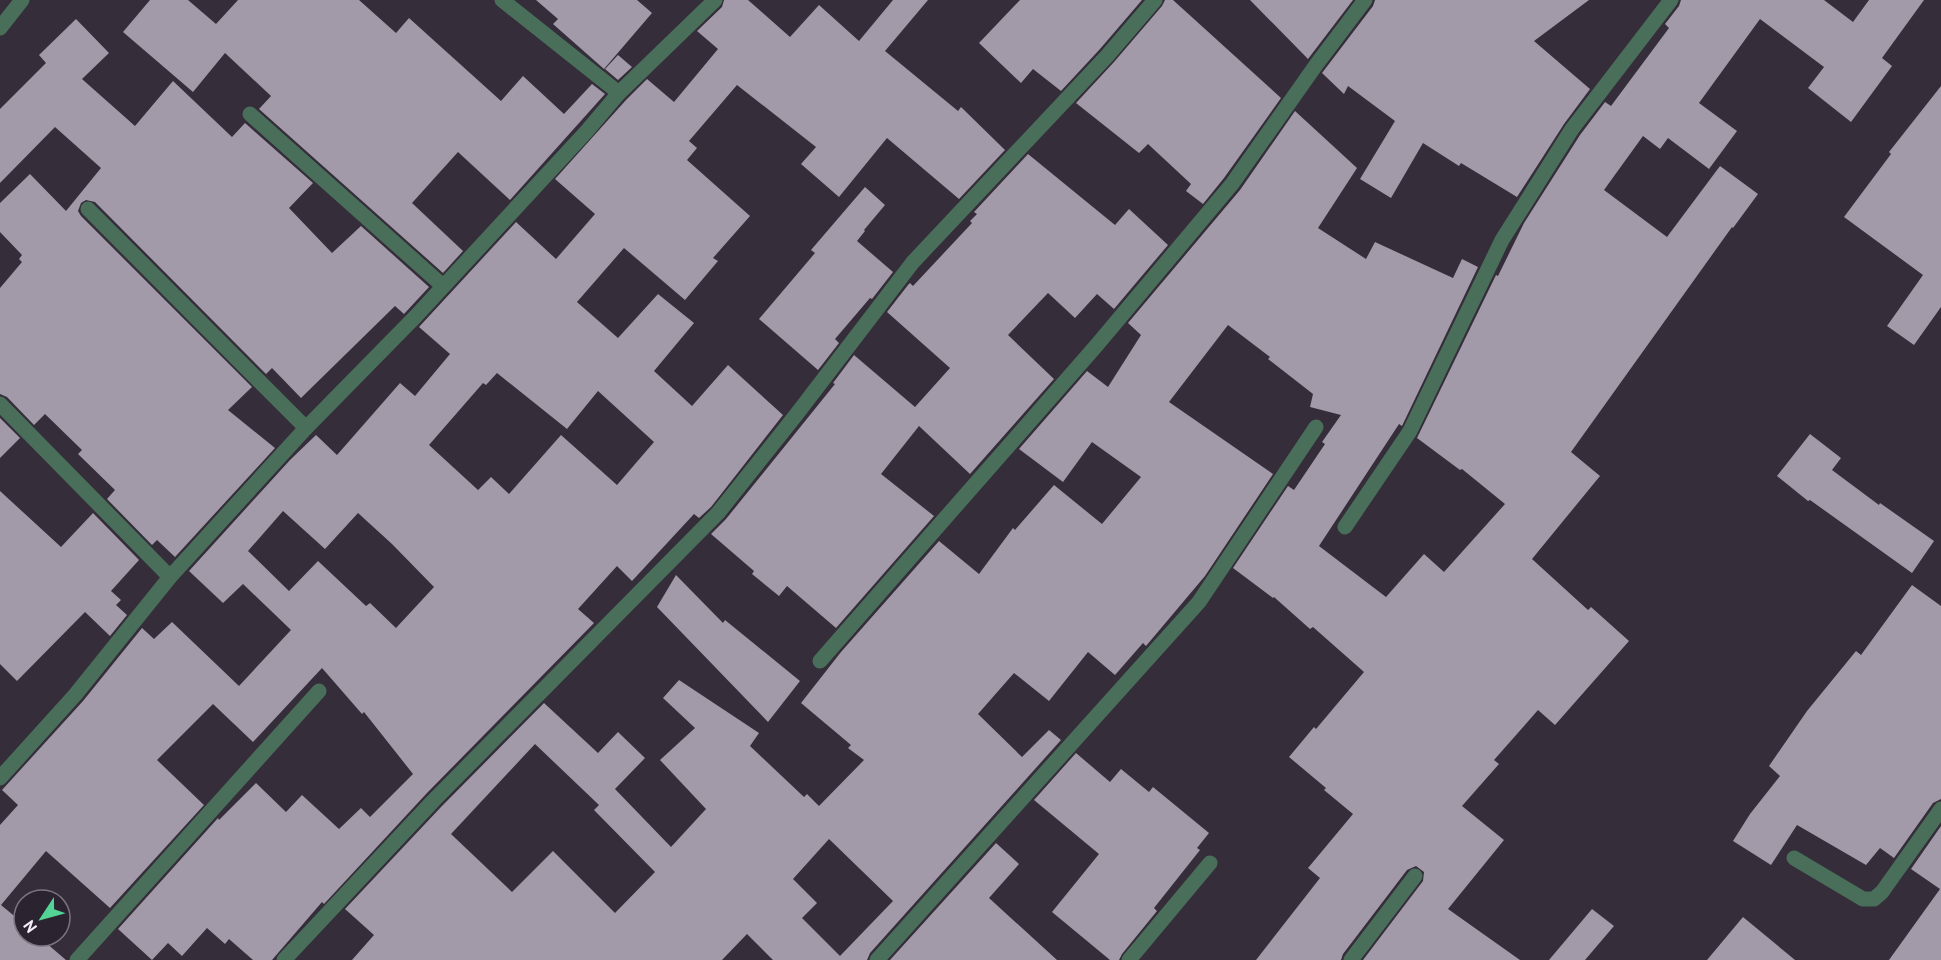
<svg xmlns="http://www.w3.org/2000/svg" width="1941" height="960" font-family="'PT Sans',sans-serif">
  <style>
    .building { fill: #a299a9; fill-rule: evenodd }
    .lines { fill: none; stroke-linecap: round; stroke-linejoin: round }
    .minor { stroke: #496f5a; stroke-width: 15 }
  </style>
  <rect width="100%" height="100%" fill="#352d3a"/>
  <g class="building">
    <path d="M150,0H188L216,24L238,0H359L396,33L409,18L501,101L523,76L564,114L592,84L605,94L510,200L458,152L412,203L463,251L443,273L259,109L271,96L225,53L193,92L123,32Z"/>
    <path d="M536,0H637L652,13L604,69L553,24L558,19Z"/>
    <path d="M724,0H748L790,37L819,5L859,41L893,0H928L885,51L958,111L961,107L1005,150L959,199L887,138L839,197L801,164L816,147L737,85L689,141L697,148L687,160L750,216L713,258L718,261L685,300L624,248L577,302L618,338L658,294L694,323L654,371L692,406L728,365L783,415L711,507L699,518L694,514L632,581L617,566L578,609L594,623L427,793L324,904L322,902L272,960H253L229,939L225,944L207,928L182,956L168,943L152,960L118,929L218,818L219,820L256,783L286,812L302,795L339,829L361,808L370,817L413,774L364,712L362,714L322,668L253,742L213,704L157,760L204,805L110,908L46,851L1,905L24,924V936H38L66,960H0V825L18,805L2,790L83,701L142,628L154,639L172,622L239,686L291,630L243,584L223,603L189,571L290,460L316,435L337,455L400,383L415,396L450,354L419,327L516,222L556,259L595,214L555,179L626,100L647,79L674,102L718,49L697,31L722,7ZM497,373L567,429L598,391L654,442L617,485L561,435L509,494L491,477L478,490L429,445L483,383L486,385ZM283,511L325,549L358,513L392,544L434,587L396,628L370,603L366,606L318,561L289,591L248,551Z"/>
    <path d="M1020,0H1142L1100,49L1061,91L1033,69L1021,83L979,43Z"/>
    <path d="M1165,0H1173L1281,98L1224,178L1203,204L1186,191L1191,184L1148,144L1139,153L1076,103L1114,62L1162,6Z"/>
    <path d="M1250,0H1353L1308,59Z"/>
    <path d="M1375,0H1589L1534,41L1590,89L1564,124L1517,197L1461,163L1459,166L1423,143L1391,198L1360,179L1395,121L1348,86L1344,94L1322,73L1373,6Z"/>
    <path d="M1681,0H1824L1853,22L1869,0H1924L1882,58L1892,66L1851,122L1808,88L1824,67L1760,19L1699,103L1737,131L1709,169L1668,138L1660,149L1643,136L1604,190L1667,237L1720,166L1758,194L1733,228L1732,227L1571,452L1600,476L1532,559L1588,610L1591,607L1629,641L1555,725L1538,710L1494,760L1499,764L1462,806L1504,840L1448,909L1520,960H1363L1423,881L1424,872L1416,866L1407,870L1343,954L1341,960H1256L1320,878L1308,868L1353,814L1324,790L1326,788L1289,757L1314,727L1316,729L1364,672L1313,627L1310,629L1274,597L1273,598L1233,568L1288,486L1294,490L1325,444L1322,442L1341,415L1310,407L1313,394L1268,359L1270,357L1228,325L1169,402L1273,474L1205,576L1146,646L1143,643L1115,675L1088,652L1049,701L1014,673L978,714L1022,757L1049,730L1061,740L870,953L867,960H773L747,934L722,960H352L374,935L345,909L441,807L544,703L598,753L618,732L645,758L615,789L671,847L706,809L660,760L695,728L663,698L679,680L759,733L750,746L804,797L807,794L819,806L864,760L848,748L851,745L801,703L841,652L939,541L979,574L1013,528L1015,530L1054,485L1102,524L1141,477L1092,442L1063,482L1019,449L1087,371L1108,387L1141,335L1128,323L1240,190L1295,111L1357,168L1318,228L1366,259L1375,242L1453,278L1462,259L1478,267L1402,426L1399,424L1319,546L1386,597L1424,554L1444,572L1505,504L1462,469L1460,470L1417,438L1496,275L1498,276L1524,223L1580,135L1605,102L1611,106L1669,28L1665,24L1679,6ZM535,744L599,805L594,810L655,872L615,913L553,851L512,892L451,834ZM829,839L893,901L840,956L802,918L817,903L793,879Z"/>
    <path d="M76,19L109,53L82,79L135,126L173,81L232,137L245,123L313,183L289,208L332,253L361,226L429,287L404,314L395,306L301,398L272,368L266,374L95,202L86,200L81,203L78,211L81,216L252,387L228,410L275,448L175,557L157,540L152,545L107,499L115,490L78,454L82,450L45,414L34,425L7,397L0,394V288L22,262L19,259L22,255L0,232V203L30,174L66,211L101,168L55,127L0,183V109L46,63L39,55Z"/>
    <path d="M618,55L632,67L618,80L605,69Z"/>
    <path d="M1941,86V307L1914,345L1887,326L1923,275L1844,217L1891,154L1889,152Z"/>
    <path d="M1028,154L1115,225L1129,209L1168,245L1114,309L1097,294L1075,318L1048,293L1008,335L1054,379L970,474L919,426L881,474L934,516L836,628L787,586L779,596L752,574L754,571L711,534L726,519L835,384L833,383L854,355L915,407L950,368L887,312L908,285L910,283L913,286L972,223L970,221L977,214L974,212Z"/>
    <path d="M865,187L885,205L864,230L865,231L857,241L893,272L872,299L870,298L835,339L839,343L818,370L759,319L815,253L811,250Z"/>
    <path d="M0,418L20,438L0,458Z"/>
    <path d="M1810,434L1841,458L1832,470L1879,505L1880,503L1934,541L1912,573L1810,500L1808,501L1777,476Z"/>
    <path d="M0,491L61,547L93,513L139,560L111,591L121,600L116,605L127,615L110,636L85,612L17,681L0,664Z"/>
    <path d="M676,575L723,623L725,620L800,681L768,722L657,607Z"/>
    <path d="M1912,585L1941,606V799L1933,803L1894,858L1880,848L1866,865L1797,825L1771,865L1733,841L1750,814L1780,776L1769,766L1807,711L1856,651L1861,655Z"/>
    <path d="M1076,753L1110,782L1121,769L1149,792L1153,787L1209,833L1197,848L1200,850L1154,908L1157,911L1122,954L1119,960H1110L1052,912L1099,854L1034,800Z"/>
    <path d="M1941,826V960H1889L1940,889L1911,869Z"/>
    <path d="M996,843L1019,864L989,898L1057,960H890Z"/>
    <path d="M1592,909L1614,926L1585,960H1549Z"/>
    <path d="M1743,917L1795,960H1707Z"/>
  </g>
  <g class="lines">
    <g class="minor">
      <path d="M502,0L619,93"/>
      <path d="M0,28L22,0"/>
      <path d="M250,114L443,286"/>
      <path d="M88,209L306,428"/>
      <path d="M0,404L170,577"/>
      <path d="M1345,527L1410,431L1502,240L1572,129L1671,0"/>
      <path d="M820,661L1096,346L1232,184L1316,65L1365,0"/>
      <path d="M0,778L75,695L170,577L306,428L416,316L586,132L619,93L715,0"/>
      <path d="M1794,858L1863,899H1874L1882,892L1941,809"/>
      <path d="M77,960L319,691"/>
      <path d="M284,960L434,800L718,513L796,415L913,262L1107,56L1155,0"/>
      <path d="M877,960L1199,602L1316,427"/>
      <path d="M1129,960L1210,863"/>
      <path d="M1351,960L1415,876"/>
    </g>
  </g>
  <g transform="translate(42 918) rotate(234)"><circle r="28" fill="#2b2330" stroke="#7c7580" stroke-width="1.5"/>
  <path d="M0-4.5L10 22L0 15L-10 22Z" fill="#54d396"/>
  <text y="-9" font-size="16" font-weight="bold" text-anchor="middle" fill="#f5f0f9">N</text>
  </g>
</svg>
